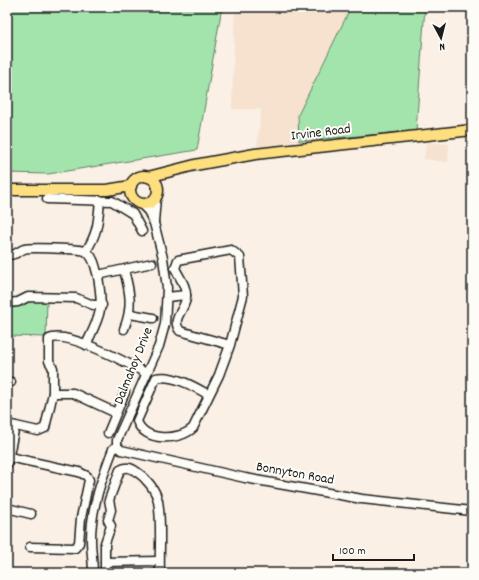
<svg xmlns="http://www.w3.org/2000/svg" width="479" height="580" font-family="Dekko,sans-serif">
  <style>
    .built { fill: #f6e2cf }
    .green { fill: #a3e4ad; stroke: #608064 }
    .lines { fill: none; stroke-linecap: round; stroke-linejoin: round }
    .minor-casing { stroke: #1c1c1c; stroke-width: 11 }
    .major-casing { stroke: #1c1c1c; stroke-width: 13 }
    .minor { stroke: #fdfcf7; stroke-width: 8 }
    .major { stroke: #fedf80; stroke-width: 10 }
    .labels { text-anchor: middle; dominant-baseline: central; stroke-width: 4; stroke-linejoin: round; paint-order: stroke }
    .street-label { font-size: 14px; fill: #1c1c1c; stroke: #fdfcf7 }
  </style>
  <rect width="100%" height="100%" fill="#faf0e5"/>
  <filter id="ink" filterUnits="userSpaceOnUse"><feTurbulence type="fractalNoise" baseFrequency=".025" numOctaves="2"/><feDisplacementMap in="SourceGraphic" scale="8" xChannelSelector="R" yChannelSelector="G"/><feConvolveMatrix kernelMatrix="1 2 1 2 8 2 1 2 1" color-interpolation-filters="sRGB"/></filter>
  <g filter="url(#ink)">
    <g class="built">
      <path d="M235,7H351L298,115L299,141L257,148L261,109H232Z"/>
      <path d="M426,142L449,144L448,162L424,159Z"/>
    </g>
    <g class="green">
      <path d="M7,7H222L197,150L48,174L7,173Z"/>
      <path d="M351,7H425L416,131L299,141L298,115Z"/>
      <path d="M27,301H47L46,337L10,336L11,308L20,306Z"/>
    </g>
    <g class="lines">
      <defs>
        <g id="minor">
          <path d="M47,199L112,201L133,214L142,231"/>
          <path d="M154,222L156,198"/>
          <path d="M86,251C98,233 98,222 100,200"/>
          <path d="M7,255C17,255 15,253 24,249C28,247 80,249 85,251C94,255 96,269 98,277C104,311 100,315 86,345"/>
          <path d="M124,270C130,292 133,307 124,329"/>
          <path d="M98,275L152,263"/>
          <path d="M167,297L186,295"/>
          <path d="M7,303L18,302L28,297L76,298L93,305H102"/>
          <path d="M130,314L153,318"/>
          <path d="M7,382H11"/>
          <path d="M53,393H73L116,413"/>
          <path d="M209,395C195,387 173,374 156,378L137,421C144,442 179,441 193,428L219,375L230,345L231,341L243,296L240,257L231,250L178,260L175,268C179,277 187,286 186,297C186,310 170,318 180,331L230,345"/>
          <path d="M7,424L38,431L45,428L53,393V368L49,361V339C68,330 127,363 146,373"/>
          <path d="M108,433L125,392"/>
          <path d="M117,446L121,450L245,478L362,499L472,511"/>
          <path d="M117,446V440L159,346L165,324L167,288L163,258L154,223L148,211L140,203"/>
          <path d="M9,457L79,472L87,476L89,480L81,518L79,543L75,548L30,547"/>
          <path d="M7,464L15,426"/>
          <path d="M7,508L31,514"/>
          <path d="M105,562L159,561"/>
          <path d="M93,573C93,562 91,550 91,539C91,508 102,478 113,449L117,446"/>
          <path d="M105,573V543L111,526L108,520L111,510L109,500L120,470C127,466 131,468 137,472C146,478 156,490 158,501C162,524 159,550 160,573"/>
        </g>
        <g id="major">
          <circle cx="144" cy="190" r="14"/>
          <path d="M148,177L195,165L255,154L472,130"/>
          <path d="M7,190H107L131,186"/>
        </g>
      </defs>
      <use href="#minor" class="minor-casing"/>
      <use href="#major" class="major-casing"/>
      <use href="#minor" class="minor"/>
      <use href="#major" class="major"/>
    </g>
  </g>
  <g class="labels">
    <g class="street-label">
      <text transform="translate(321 133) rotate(-7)">Irvine Road</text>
      <text transform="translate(134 366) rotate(-68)">Dalmahoy Drive</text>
      <text transform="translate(295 474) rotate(10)">Bonnyton Road</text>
    </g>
  </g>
  <rect width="479" height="580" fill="none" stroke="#fdfcf7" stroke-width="24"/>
  <rect x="12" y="12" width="455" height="556" fill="none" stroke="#1c1c1c" stroke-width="1.5" filter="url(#ink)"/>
  <g transform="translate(441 38) rotate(173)" stroke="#fdfcf7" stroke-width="3" paint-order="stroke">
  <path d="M0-3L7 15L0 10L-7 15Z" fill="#1c1c1c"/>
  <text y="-6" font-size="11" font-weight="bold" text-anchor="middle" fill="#1c1c1c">N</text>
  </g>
  <path d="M333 554v6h81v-6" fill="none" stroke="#1c1c1c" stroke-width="2"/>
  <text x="339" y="554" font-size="12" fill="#1c1c1c" stroke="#fdfcf7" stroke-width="3" paint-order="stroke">100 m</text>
</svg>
